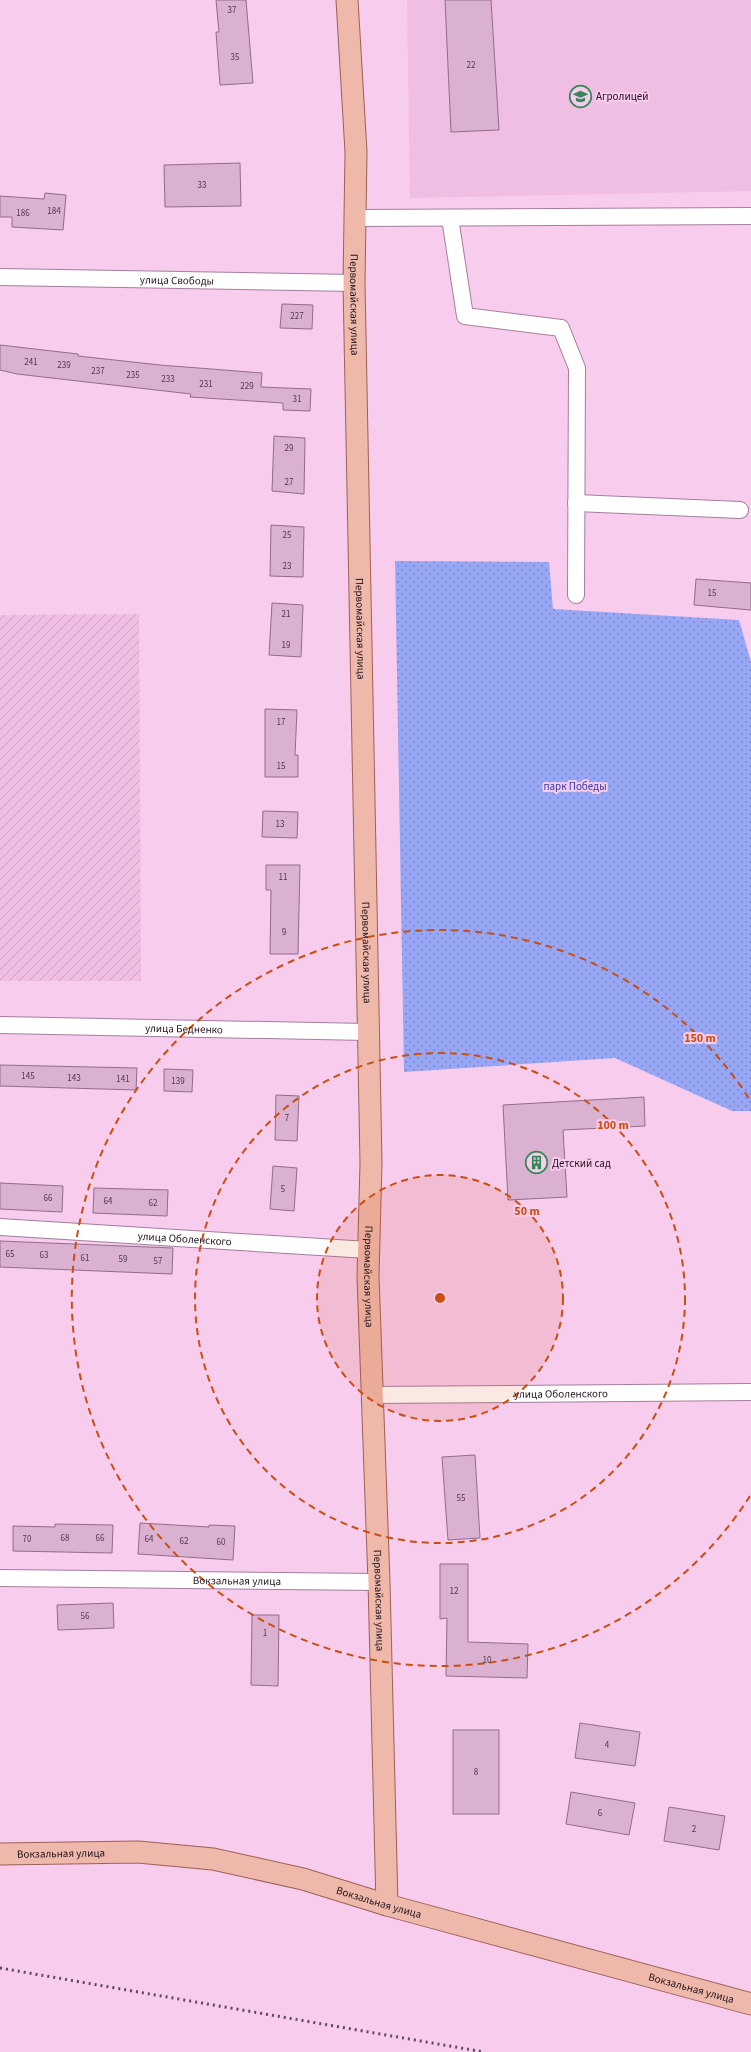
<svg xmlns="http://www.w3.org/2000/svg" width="751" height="2052" font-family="'Source Sans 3',sans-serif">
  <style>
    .built { fill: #efbee2 }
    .industrial { fill: url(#industrial-furrows) }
    .park { fill: url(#park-dots) }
    .building { fill: #dbb1d1; stroke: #936c8a }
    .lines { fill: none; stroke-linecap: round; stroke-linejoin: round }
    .minor-casing { stroke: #a67e9c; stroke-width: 18 }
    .major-casing { stroke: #9e6055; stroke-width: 23 }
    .minor { stroke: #fff; stroke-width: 16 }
    .major { stroke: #eeb9ab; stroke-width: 21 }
    .rail { stroke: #60495b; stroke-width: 3; stroke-dasharray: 2 4; stroke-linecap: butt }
    .ring { fill: none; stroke: #ca4e0f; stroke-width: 2; stroke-dasharray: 7 5 }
    .labels { text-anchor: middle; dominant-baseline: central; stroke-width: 4; stroke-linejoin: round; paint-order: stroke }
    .number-label { font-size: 9px; fill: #503a4b }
    .poi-label { font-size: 11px; fill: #21121e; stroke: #f7cced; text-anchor: start }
    .street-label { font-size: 11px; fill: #21121e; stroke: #f7cced }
    .park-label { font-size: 11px; fill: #363b9f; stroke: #f7cced }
    .centre { fill: #ca4e0f; stroke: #f7cced; stroke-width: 2 }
    .ring-label { font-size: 12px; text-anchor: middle; font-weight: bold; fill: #ca4e0f; stroke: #f7cced; stroke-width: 4; stroke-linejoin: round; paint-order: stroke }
  </style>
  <defs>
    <pattern id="industrial-furrows" width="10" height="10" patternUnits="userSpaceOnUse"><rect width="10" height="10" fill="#efbee2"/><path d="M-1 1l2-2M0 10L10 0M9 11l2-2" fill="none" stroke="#cda2c1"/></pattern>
    <pattern id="park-dots" width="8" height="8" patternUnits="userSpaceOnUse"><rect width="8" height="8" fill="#98a7f5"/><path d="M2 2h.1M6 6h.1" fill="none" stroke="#7c87c6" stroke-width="1.8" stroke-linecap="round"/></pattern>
  </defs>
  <rect width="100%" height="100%" fill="#f7cced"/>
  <path class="built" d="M407,0H751V191L410,198Z"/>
  <path class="industrial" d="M139,614L141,981H0V615Z"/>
  <path class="park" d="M395,561L549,562L553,609L739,620L751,662V1111H732L615,1058L404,1072Z"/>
  <g class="building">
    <path d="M216,0H246L253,83L220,85L216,32H219Z"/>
    <path d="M445,0H491L499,130L451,132Z"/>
    <path d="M240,163L241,206L165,207L164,165Z"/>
    <path d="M45,193L66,195L63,230L12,227V217H0V196L44,199Z"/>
    <path d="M282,304L313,305L312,329L280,328Z"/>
    <path d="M0,345L78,354V356L160,365L262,373L261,387L311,389L310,411L283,410V403L190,397L191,394L17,374L0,370Z"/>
    <path d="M274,436L305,438L304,494L272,491Z"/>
    <path d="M271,525L304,527L303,577L270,576Z"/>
    <path d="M696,579L751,583V610L694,605Z"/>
    <path d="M272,603L303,605L301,657L269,655Z"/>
    <path d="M265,709L297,710L295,755H298V777H265Z"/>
    <path d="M263,811L298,812L297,838L262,837Z"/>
    <path d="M266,865H300L298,954H270L271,890H266Z"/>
    <path d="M0,1065L137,1068L136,1090L0,1086Z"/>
    <path d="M164,1069L193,1070L192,1092L164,1091Z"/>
    <path d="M276,1095L299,1096L297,1141L275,1140Z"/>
    <path d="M644,1097L645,1126L563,1130L567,1197L508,1200L503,1105Z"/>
    <path d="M273,1166L297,1168L294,1211L270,1209Z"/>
    <path d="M0,1183L63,1186L62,1212L0,1209Z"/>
    <path d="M94,1188L168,1190L167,1216L93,1213Z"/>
    <path d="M0,1241L173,1248L172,1274L0,1267Z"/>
    <path d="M475,1455L480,1538L448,1540L442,1457Z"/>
    <path d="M140,1523L209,1527V1525L235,1526L233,1560L138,1554Z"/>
    <path d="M55,1524L113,1525L112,1553L13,1551V1526L55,1527Z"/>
    <path d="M440,1564H468V1642L528,1644L527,1678L446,1676L447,1618L440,1619Z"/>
    <path d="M113,1603L114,1628L58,1630L57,1605Z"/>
    <path d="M252,1615H279L278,1686L251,1685Z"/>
    <path d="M580,1723L640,1732L635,1766L575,1758Z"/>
    <rect x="453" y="1730" width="46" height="84"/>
    <path d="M571,1792L635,1803L629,1835L566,1824Z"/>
    <path d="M669,1807L725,1816L719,1850L664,1841Z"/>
  </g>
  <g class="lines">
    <defs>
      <g id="minor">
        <path d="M355,218L751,216"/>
        <path d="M450,218L465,316L561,328L577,368L576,595"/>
        <path id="s1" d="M0,277L354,283"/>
        <path d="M576,503L740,510"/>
        <path id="s2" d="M0,1025L367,1032"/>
        <path id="s3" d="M0,1227L368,1250"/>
        <path id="s4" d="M372,1395L751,1392"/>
        <path id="s5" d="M0,1578L379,1582"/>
      </g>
      <g id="major">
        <path id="s6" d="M347,0L356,152L354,283L371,1163L368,1276L379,1582L387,1905"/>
        <path id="s7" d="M0,1854L138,1852L213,1859L303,1879L387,1905L751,2004"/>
      </g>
    </defs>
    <use href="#minor" class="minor-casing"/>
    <use href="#major" class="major-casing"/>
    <use href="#minor" class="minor"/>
    <use href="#major" class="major"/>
    <path class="rail" d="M0,1968L484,2052"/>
  </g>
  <circle cx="440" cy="1298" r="123" fill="#ca4e0f" fill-opacity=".12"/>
  <g class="ring">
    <circle cx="440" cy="1298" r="123"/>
    <circle cx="440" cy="1298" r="245"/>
    <path d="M750 1496A368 368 0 1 1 750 1100"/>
  </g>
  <defs>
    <symbol id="university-ring" viewBox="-11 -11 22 22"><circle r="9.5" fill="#f7cced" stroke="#378859" stroke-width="1.5"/><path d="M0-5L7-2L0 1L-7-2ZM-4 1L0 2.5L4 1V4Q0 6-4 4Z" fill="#378859"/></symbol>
    <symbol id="building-ring" viewBox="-11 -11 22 22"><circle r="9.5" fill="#f7cced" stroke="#378859" stroke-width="1.5"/><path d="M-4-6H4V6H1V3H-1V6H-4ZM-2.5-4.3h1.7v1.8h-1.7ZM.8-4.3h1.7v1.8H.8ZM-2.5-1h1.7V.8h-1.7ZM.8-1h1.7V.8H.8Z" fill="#378859"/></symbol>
  </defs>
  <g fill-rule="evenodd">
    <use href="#university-ring" x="568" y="84" width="25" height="25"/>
    <use href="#building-ring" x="524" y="1150" width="25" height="25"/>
  </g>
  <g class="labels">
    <g class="number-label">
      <text x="232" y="10">37</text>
      <text x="235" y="57">35</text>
      <text x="471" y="65">22</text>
      <text x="202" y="185">33</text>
      <text x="54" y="211">184</text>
      <text x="23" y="213">186</text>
      <text x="297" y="316">227</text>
      <text x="31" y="362">241</text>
      <text x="64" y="365">239</text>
      <text x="98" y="371">237</text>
      <text x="133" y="375">235</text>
      <text x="168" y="379">233</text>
      <text x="206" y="384">231</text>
      <text x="247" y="386">229</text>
      <text x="297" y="399">31</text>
      <text x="289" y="448">29</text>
      <text x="289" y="482">27</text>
      <text x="287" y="535">25</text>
      <text x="287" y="566">23</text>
      <text x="712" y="593">15</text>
      <text x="286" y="614">21</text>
      <text x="286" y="645">19</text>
      <text x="281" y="722">17</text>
      <text x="281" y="766">15</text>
      <text x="280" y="824">13</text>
      <text x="283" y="877">11</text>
      <text x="284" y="932">9</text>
      <text x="28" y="1076">145</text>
      <text x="74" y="1078">143</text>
      <text x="123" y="1079">141</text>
      <text x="178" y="1081">139</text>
      <text x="287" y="1118">7</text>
      <text x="283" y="1189">5</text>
      <text x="48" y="1198">66</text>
      <text x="108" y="1201">64</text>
      <text x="153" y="1203">62</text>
      <text x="10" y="1254">65</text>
      <text x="44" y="1255">63</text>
      <text x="85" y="1258">61</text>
      <text x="123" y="1259">59</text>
      <text x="158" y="1261">57</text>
      <text x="461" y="1498">55</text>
      <text x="65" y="1538">68</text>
      <text x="100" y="1538">66</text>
      <text x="27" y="1539">70</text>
      <text x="149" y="1539">64</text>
      <text x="184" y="1541">62</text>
      <text x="221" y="1542">60</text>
      <text x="454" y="1591">12</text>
      <text x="85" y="1616">56</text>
      <text x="265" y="1633">1</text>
      <text x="487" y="1660">10</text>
      <text x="607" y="1745">4</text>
      <text x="476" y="1772">8</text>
      <text x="600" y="1813">6</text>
      <text x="694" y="1829">2</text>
    </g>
    <g class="poi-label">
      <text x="596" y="96">Агролицей</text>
      <text x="552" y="1163">Детский сад</text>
    </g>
    <g class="street-label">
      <text stroke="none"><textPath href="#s1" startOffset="177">улица Свободы</textPath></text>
      <text stroke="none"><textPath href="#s6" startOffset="305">Первомайская улица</textPath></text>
      <text stroke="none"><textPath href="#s6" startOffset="629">Первомайская улица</textPath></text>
      <text stroke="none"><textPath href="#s6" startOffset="953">Первомайская улица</textPath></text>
      <text stroke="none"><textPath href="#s2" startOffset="184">улица Бедненко</textPath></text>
      <text stroke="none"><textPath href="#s3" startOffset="185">улица Оболенского</textPath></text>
      <text stroke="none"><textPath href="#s6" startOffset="1277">Первомайская улица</textPath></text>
      <text stroke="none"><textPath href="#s4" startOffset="189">улица Оболенского</textPath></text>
      <text stroke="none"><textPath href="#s5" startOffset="237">Вокзальная улица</textPath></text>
      <text stroke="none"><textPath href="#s6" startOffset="1601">Первомайская улица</textPath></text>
      <text stroke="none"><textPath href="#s7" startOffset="61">Вокзальная улица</textPath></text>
      <text stroke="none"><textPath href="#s7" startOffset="385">Вокзальная улица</textPath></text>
      <text stroke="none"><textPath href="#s7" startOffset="709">Вокзальная улица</textPath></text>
    </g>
    <g class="park-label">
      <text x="575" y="786">парк Победы</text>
    </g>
  </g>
  <circle cx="440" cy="1298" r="6" class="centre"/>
  <g class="ring-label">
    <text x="700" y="1042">150 m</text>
    <text x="613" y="1129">100 m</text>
    <text x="527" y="1215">50 m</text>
  </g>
</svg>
